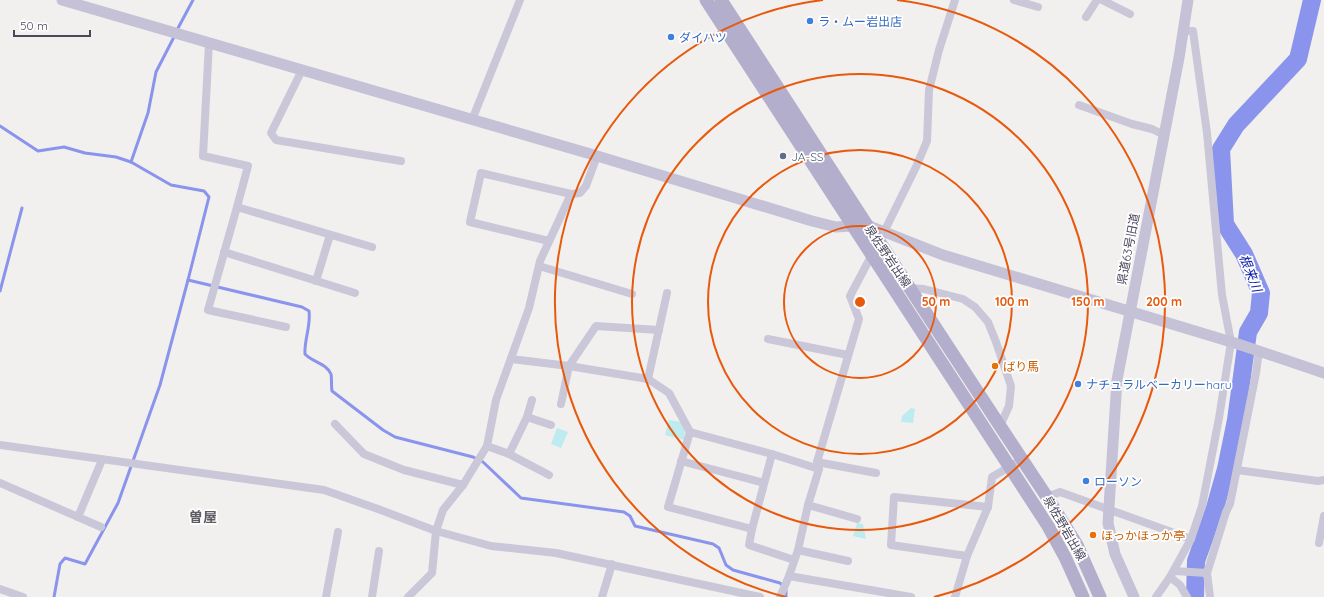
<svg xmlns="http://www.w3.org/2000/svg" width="1324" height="597" font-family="Quicksand,'Noto Sans JP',sans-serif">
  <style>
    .green { fill: #bdebef }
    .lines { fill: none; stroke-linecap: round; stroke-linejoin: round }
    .stream { stroke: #8a94ec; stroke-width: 3 }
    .river { stroke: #8a94ec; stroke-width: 18 }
    .street { stroke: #cac8d8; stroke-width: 8 }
    .secondary { stroke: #c5c1d7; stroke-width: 11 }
    .primary { stroke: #b4aecd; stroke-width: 13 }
    .ring { fill: none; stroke: #e8590c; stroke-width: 2 }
    .shop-dot { fill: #3f7fe0; stroke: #fff; stroke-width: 1.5 }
    .service-dot { fill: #5c6f8a; stroke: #fff; stroke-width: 1.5 }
    .food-dot { fill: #e8710a; stroke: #fff; stroke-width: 1.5 }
    .labels { text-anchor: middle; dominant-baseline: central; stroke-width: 3.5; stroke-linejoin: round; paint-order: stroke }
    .shop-label { font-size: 12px; fill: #366cbe; stroke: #fff; text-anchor: start }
    .service-label { font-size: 12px; fill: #4e5e75; stroke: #fff; text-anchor: start }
    .street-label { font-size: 12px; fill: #4a465c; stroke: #fff }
    .food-label { font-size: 12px; fill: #c56008; stroke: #fff; text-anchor: start }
    .water-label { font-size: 13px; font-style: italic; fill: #0c1da9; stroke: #fff }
    .quarter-label { font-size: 14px; font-weight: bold; fill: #5d5b63; stroke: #fff }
    .centre { fill: #e8590c; stroke: #fff; stroke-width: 2 }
    .ring-label { font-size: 12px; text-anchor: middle; font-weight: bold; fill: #e8590c; stroke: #fff; stroke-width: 3.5; stroke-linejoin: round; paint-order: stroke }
  </style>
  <rect width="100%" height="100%" fill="#f1f0ee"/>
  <g class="green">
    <path d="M911,408L915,409L913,423L901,422L902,416Z"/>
    <path d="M669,420L681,422L685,430L684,440L665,435Z"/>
    <path d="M557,428L568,432L561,448L551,444Z"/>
    <path d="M857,523L863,524L866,539L853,536Z"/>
  </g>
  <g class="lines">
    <g class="stream">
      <path d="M177,30L193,0"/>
      <path d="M0,126L38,151L64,147L85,153L116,157L131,162L171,185L204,191L209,197L188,280L302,307L309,311C311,326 304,340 305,354C312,362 326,363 331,374C332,379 331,386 332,391L383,430L395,437L473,457L483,462L521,498L624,512L630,516L635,526L713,544L719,548L726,565L733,570L780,583L783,586"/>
      <path d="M131,162L148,113L156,72L175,35"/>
      <path d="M0,291L22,208"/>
      <path d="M54,597L60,564L65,558L85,564L118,503L160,385L188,280"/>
      <path d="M786,597V590"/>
    </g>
    <path class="river" d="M1195,597L1196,561L1215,508L1226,469L1236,420L1248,332L1259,313L1261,293L1244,254L1225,224L1221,149L1236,125L1298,59L1312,0"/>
    <g class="street">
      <path d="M1014,0L1038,7"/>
      <path d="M1102,0L1130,14"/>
      <path d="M1086,17L1097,0"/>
      <path d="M209,43L203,156L248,166L237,207L372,247"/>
      <path d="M302,70L271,133L276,140L401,161"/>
      <path d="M1079,105L1132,124L1152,129L1164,135"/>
      <path d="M472,120L520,0"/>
      <path d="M237,207L208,310L286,327"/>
      <path d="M549,241L470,222L481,173L571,194"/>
      <path d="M224,252L355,293"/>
      <path d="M539,266L632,294"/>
      <path d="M316,281L330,235"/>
      <path d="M909,288L924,289L963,299L975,307L988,322L996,342L1011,386L1009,406L1000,426"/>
      <path d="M768,339L848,355"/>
      <path d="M511,359L569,366L648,379L669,393L690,432L772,454L819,469"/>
      <path d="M648,379L667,293"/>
      <path d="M532,400L527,417L509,454L549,475"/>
      <path d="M561,404L569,366L596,326L659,330"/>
      <path d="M527,417L551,425"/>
      <path d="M335,424L364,454L404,470L463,485"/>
      <path d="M690,432L668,507L752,529L772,454"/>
      <path d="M0,445L324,490L378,509L436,531L491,546L556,553L760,597"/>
      <path d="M487,446L509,454"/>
      <path d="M681,461L764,483"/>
      <path d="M817,462L876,473"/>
      <path d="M1237,470L1318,481L1324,480"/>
      <path d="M0,483L101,527"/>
      <path d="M1047,497L1060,492L1191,539"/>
      <path d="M808,505L857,519"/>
      <path d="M78,517L102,460"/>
      <path d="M752,529L749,545L794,560"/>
      <path d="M1319,543L1324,516"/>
      <path d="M798,550L848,561"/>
      <path d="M967,556L891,545L894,497L988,507"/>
      <path d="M1174,571L1207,573L1226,512L1230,504L1256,373L1259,351"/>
      <path d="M1207,573L1210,597"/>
      <path d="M789,576L911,597"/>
      <path d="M1170,577L1180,585L1187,597"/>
      <path d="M0,589L23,597"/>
      <path d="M326,597L338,532"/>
      <path d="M372,597L379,551"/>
      <path d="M408,597L432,573L436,531L443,510L463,485L487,446L496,400L529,308L540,261L571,194L580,193L586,186L597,156"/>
      <path d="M602,597L612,564"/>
      <path d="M780,597L789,576L798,550L808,505L819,469L817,462L859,319L850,296L884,232L916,167L927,141L929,90L939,50L955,0"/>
      <path d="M955,597L967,556L988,507L992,477L1023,459"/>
      <path d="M1156,597L1170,577L1191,539L1202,506L1219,418L1231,342L1222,295L1207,133L1193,31H1183"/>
    </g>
    <g class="secondary">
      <path d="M62,0L594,155L812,221L836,227L867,225L943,255L1238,344L1324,373"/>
      <path d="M1134,597L1115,554L1108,523L1117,380L1179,58L1188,0"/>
    </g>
    <g class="primary">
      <path d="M706,0L1048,526L1065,557L1083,597"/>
      <path d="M721,0L867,225L879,241L1000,426L1047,497L1077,545L1100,597"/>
    </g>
  </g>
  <g class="ring">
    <circle cx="860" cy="302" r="76"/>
    <circle cx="860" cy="302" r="152"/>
    <circle cx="860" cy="302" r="228"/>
    <path d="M786 597A304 304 0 0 1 823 0M897 0A304 304 0 0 1 934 597"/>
  </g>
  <g class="shop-dot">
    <circle cx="810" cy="21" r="4"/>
    <circle cx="671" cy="37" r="4"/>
    <circle cx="1078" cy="384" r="4"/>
    <circle cx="1086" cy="481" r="4"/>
  </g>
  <circle class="service-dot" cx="783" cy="156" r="4"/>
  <g class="food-dot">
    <circle cx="995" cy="366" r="4"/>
    <circle cx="1093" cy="535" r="4"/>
  </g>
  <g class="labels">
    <g class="shop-label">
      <text x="818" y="21">ラ・ムー岩出店</text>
      <text x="679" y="37">ダイハツ</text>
      <text x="1086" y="384">ナチュラルベーカリーharu</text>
      <text x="1094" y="481">ローソン</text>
    </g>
    <g class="service-label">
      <text x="791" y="156">JA-SS</text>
    </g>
    <g class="street-label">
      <text transform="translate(1128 249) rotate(-79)">県道63号旧道</text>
      <text transform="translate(888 256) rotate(56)">泉佐野岩出線</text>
      <text transform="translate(1065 528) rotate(60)">泉佐野岩出線</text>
    </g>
    <g class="food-label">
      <text x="1003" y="366">ばり馬</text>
      <text x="1101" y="535">ほっかほっか亭</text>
    </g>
    <g class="water-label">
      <text transform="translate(1251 273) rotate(69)">根来川</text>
    </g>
    <g class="quarter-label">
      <text x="203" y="517">曽屋</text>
    </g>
  </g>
  <circle cx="860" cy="302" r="6" class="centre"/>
  <g class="ring-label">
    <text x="936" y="306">50 m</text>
    <text x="1012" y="306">100 m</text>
    <text x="1088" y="306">150 m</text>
    <text x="1164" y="306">200 m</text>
  </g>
  <path d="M14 30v6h76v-6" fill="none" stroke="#4a465c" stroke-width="2"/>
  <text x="20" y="30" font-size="12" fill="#4a465c" stroke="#ffffff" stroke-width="3" paint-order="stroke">50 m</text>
</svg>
